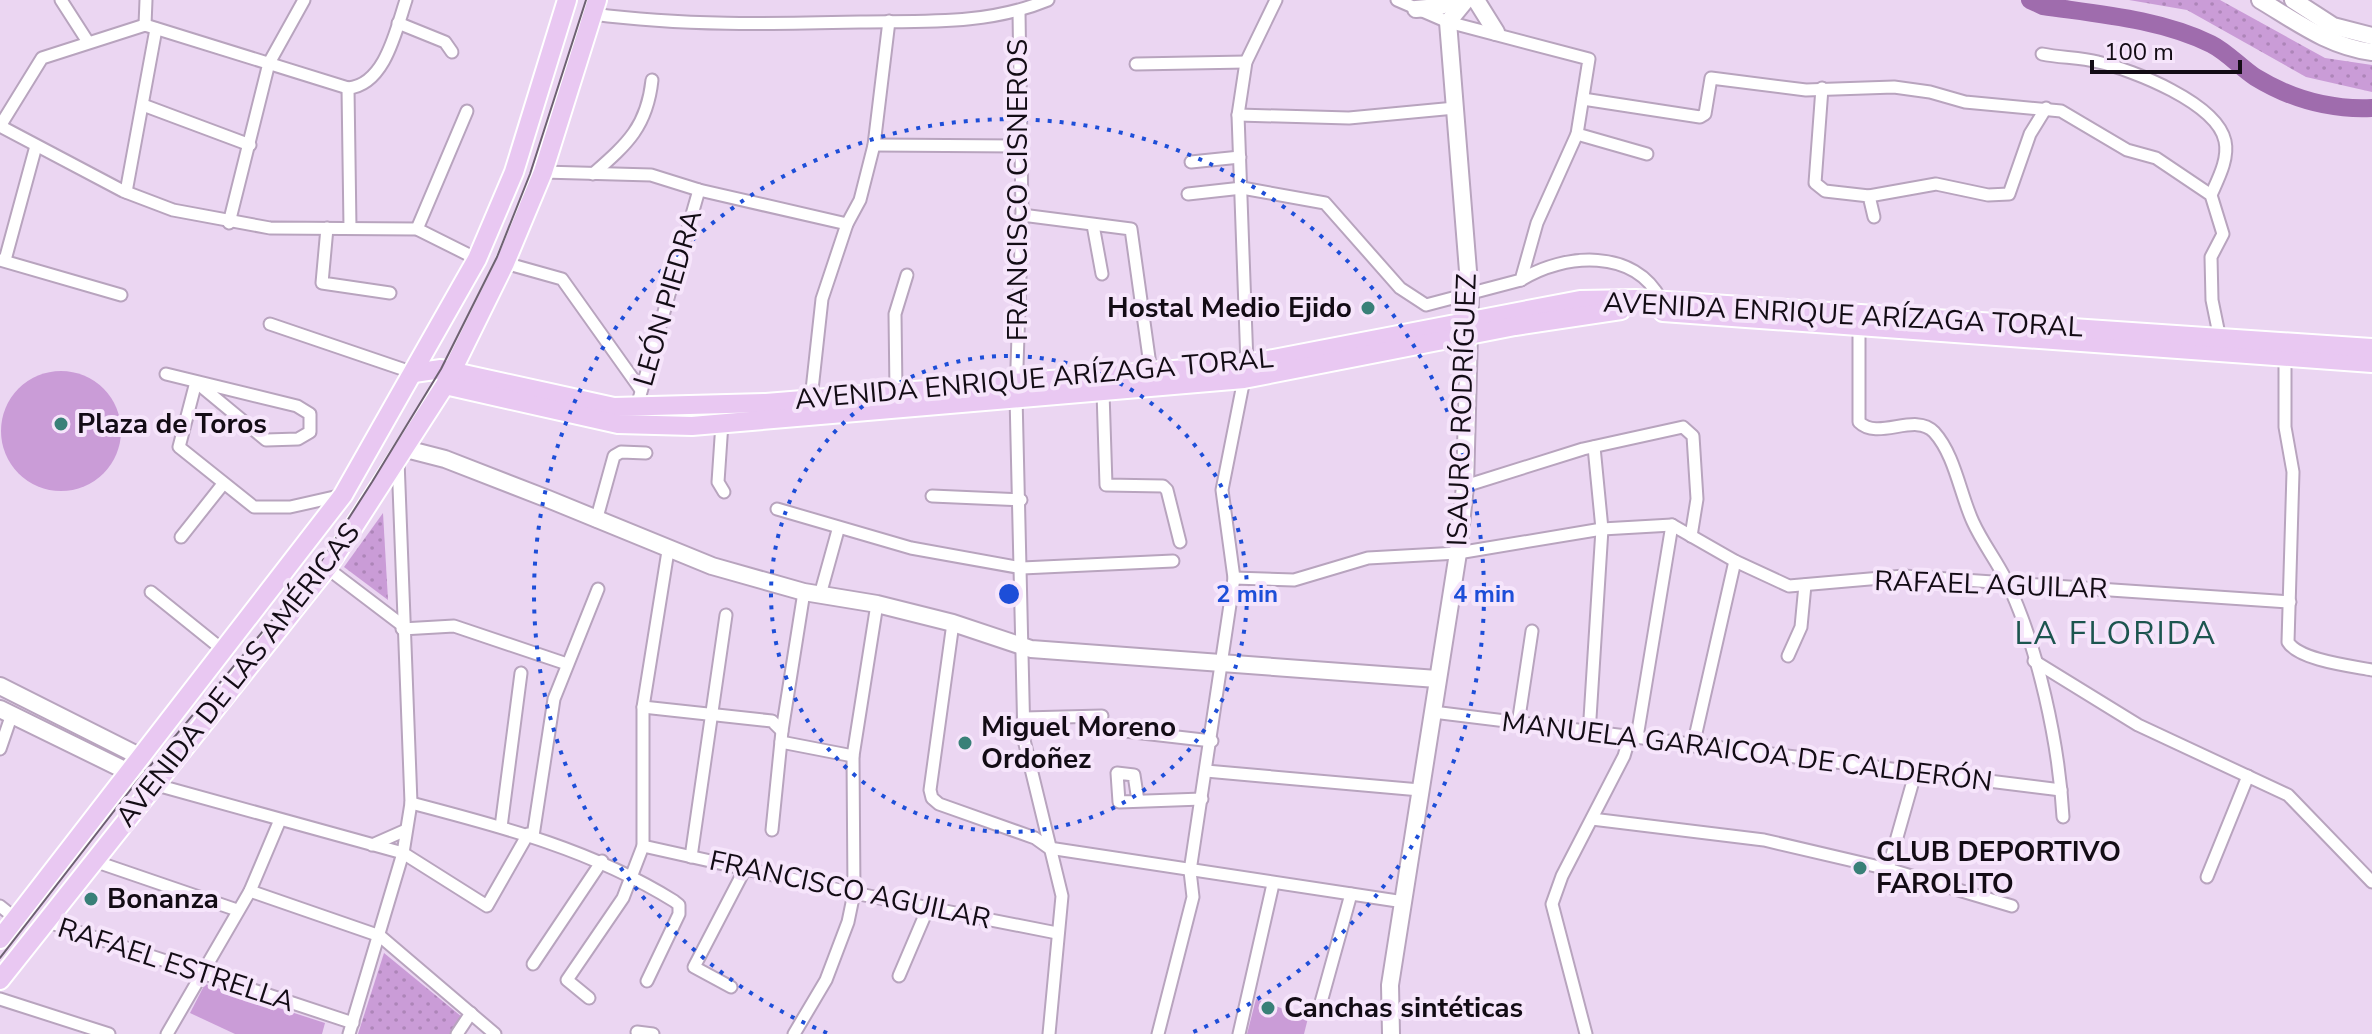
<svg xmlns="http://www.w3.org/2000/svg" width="2372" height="1034" font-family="'Nunito Sans',sans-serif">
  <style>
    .grass { fill: #ca9cd7 }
    .park { fill: url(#park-dots) }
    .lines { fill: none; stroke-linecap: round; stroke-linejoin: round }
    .river { stroke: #9f6cad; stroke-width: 18 }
    .street-casing { stroke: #b8a4be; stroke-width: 15 }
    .secondary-casing { stroke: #b8a4be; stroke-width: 20 }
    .primary-casing { stroke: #fff; stroke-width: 22 }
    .street { stroke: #fff; stroke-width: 11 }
    .secondary { stroke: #fff; stroke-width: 16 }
    .primary { stroke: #e9c8f2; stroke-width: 18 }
    .tram { stroke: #6e6172; stroke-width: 2 }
    .ring { fill: none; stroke: #1d4ed8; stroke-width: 4; stroke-dasharray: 4 8 }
    .poi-dot { fill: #398078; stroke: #f6e5fb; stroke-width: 3 }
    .labels { text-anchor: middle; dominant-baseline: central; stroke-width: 8; stroke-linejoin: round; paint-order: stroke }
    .street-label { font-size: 28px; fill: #130c15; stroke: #f6e5fb }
    .poi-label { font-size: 28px; font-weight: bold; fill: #130c15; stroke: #f6e5fb; text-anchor: start }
    .quarter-label { font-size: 32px; letter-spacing: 2px; fill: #1c554f; stroke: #f6e5fb }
    .centre { fill: #1d4ed8; stroke: #f6e5fb; stroke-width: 4 }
    .ring-label { font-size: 24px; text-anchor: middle; font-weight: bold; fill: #1d4ed8; stroke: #f6e5fb; stroke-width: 8; stroke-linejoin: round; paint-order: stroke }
  </style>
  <defs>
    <pattern id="park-dots" width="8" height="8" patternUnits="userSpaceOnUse" patternTransform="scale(2)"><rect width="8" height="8" fill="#ca9cd7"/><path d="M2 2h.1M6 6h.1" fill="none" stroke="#ad85b8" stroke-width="1.8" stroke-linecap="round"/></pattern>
  </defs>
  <rect width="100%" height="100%" fill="#ebd6f2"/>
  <g class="grass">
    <circle cx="61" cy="431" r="60"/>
    <path d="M205,984L325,1023L322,1034H235L190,1013Z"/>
    <path d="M1256,999L1308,1018L1304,1034H1247Z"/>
  </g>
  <g class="park">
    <path d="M2129,0H2220L2325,58L2372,65V92L2306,77L2187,10Z"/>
    <path d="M383,513L388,600L344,567Z"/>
    <path d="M384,953L462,1017L450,1034H358Z"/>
  </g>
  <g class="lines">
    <path class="river" d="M2030,0L2043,6C2098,14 2160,19 2211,44C2227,52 2240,67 2255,77C2291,99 2330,110 2372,108"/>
    <defs>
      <g id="street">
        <path d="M61,0L88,42"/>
        <path d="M1019,12L1022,215L1016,396L1024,740L1062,896L1049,1034"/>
        <path d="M593,14C683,26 771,24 861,22C925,21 988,25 1048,0"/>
        <path d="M398,23L445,42L452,52"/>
        <path d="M145,25L146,0"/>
        <path d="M2042,54C2061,58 2080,57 2098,62C2133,70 2217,103 2225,141C2229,159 2218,179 2211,195"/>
        <path d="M1136,64L1246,62"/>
        <path d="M348,88L350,228"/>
        <path d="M1822,88L1815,183L1825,191L1869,196L1874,217"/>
        <path d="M1583,99L1700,117L1705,114L1711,78L1806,90L1894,87L1930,92L1965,102L2061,111L2127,150L2156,158L2211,195L2223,234L2211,257L2212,300L2220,339"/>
        <path d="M143,105L250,145"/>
        <path d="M1238,115L1349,118L1455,108"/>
        <path d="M0,126L42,58L145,25L348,88C385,85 396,30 406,0"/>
        <path d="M0,126L123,191L173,210L270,228L417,229L477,259"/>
        <path d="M1577,134L1647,154"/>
        <path d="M874,145L1021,146"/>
        <path d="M1191,162L1240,157"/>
        <path d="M543,172L651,175L699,190L847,224"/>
        <path d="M593,174C627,144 647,127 652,80"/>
        <path d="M126,192L156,29"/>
        <path d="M1188,194L1242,188L1325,203L1400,288L1426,305L1521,280L1537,223L1577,134L1589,59L1448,22L1397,0"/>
        <path d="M1869,196L1936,184L1988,195L2009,194L2030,134L2046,108"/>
        <path d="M1022,215L1131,229L1151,372"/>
        <path d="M229,223L269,63L304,0"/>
        <path d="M1093,225L1102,274"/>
        <path d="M327,228L322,283L390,293"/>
        <path d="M417,229L467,111"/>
        <path d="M0,260L121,295"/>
        <path d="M5,260L36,146"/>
        <path d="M505,263L562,279L641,390"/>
        <path d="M1521,280C1564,253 1635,248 1661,300"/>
        <path d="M270,324L414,373"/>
        <path d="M1859,327V422C1878,441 1915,412 1934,432C1955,455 1960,494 1973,522C1982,542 1996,560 2006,580C2038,646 2059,744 2063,817"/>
        <path d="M2285,356V427L2293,472L2288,642C2299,660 2351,666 2372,670"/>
        <path d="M1247,364L1238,115L1246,62L1276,0"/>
        <path d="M166,374L297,406L310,414V432L298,439L266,440L196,382"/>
        <path d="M196,382L179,447L254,507H290L343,495"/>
        <path d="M896,392L895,314L907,275"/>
        <path d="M1103,392L1106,485L1163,486L1167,490L1180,542"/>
        <path d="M811,399L822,299L847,224L860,200L874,145L889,21"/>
        <path d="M637,406L699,190"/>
        <path d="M722,423L718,482L724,492"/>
        <path d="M1465,486L1583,449L1683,427L1693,436L1697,499L1691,536"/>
        <path d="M932,496L1021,500"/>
        <path d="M777,509L911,548L1022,568L1173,561"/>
        <path d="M596,521L614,456L621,452L646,453"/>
        <path d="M181,537L223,484"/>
        <path d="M327,568L402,625"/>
        <path d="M1234,578L1294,580L1368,558L1458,553L1602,529L1672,525L1735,561L1789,586L1904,576L2290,602"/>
        <path d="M151,592L223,650"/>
        <path d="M820,595L838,530"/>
        <path d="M953,623L930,790L932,798L939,804L1035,838L1049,848L1404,902"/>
        <path d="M402,629L454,626L567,664"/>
        <path d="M1788,656L1801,627L1805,585"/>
        <path d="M2034,661L2138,725L2288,795L2372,882"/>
        <path d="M643,707L772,721L782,731"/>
        <path d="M1433,712L2061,790"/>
        <path d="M1024,718L1102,716"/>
        <path d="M1518,724L1532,631"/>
        <path d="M1116,730L1212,741"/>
        <path d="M1589,734L1602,529L1594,447"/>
        <path d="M1637,737L1672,525"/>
        <path d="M781,742L853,756"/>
        <path d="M1693,746L1735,561"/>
        <path d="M0,749L12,714"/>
        <path d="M1206,771L1420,790"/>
        <path d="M153,784L403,853L487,906L528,834"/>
        <path d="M1138,801L1134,775L1117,773L1119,802L1202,799"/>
        <path d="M411,803C503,827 592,850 674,901L679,905V914L647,981"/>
        <path d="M1592,819L1764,840L1888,869L2012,906"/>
        <path d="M501,827L521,673"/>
        <path d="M772,830L782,731L804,592"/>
        <path d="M533,836L554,699L598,589"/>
        <path d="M372,845L406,830"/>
        <path d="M643,846L854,893L1057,933"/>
        <path d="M691,857L726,615"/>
        <path d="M94,861L237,910"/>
        <path d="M1888,869L1915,774"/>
        <path d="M2207,877L2248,776"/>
        <path d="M250,891L380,936L495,1034"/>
        <path d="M0,906L15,918"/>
        <path d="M45,921L353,1023"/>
        <path d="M533,964L602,861"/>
        <path d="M899,976L928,908"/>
        <path d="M731,987L694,967L745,869"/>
        <path d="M589,998L567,980L623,898L643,846V707L668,551"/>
        <path d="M0,999L109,1034"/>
        <path d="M1320,1006L1351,894"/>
        <path d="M637,1032L653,1034"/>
        <path d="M167,1034L250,891L280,820"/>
        <path d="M349,1034L403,853L411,803L398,460"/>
        <path d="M457,1034L471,1013"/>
        <path d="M794,1034L826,980L848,922L854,893L853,756L877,604"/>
        <path d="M1158,1034L1193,897L1190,871L1234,578L1222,490L1244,379"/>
        <path d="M1239,1034L1273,884"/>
        <path d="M1586,1034L1552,904L1562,876L1624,756L1630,736"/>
      </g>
      <g id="secondary">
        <path d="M1476,0L1496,32"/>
        <path d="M2260,0C2297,22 2328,46 2372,52"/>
        <path d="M2293,0L2333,26L2372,36"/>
        <path d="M1416,9L1438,7L1456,0"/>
        <path d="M406,449L445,459L548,499L712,566L804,592L877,604L953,623L1031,649L1437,679"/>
        <path d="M0,686L139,756"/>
        <path d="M0,709L153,784"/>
        <path d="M1391,1034L1390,985L1458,553L1465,486L1470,296L1448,22L1466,0"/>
      </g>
      <g id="primary">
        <path d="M1663,312L2372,363"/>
        <path d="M414,373L441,369L614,407L766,403L1247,364L1580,300L1636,299L2372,348"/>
        <path d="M445,385L618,424L692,426L1244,379L1515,326L1621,310"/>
        <path d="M0,939L343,495L477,259L514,172L567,0"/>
        <path d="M0,980L327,568L445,385L505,263L543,172L597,0"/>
      </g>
    </defs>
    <use href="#street" class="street-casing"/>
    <use href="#secondary" class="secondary-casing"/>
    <use href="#primary" class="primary-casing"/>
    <use href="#street" class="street"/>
    <use href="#secondary" class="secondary"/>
    <use href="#primary" class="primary"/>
    <path class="tram" d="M0,958L135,784L320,563L372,482L441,369L497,257L530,174L586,0"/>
  </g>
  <g class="ring">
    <circle cx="1009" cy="594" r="238"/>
    <path d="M827 1033A475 475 0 1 1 1191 1033"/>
  </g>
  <g class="poi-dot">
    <circle cx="1368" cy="308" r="8"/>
    <circle cx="61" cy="424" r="8"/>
    <circle cx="965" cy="743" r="8"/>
    <circle cx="1860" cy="868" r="8"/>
    <circle cx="91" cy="899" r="8"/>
    <circle cx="1268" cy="1008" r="8"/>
  </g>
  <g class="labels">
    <g class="street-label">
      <text transform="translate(1018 190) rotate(-90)">FRANCISCO CISNEROS</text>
      <text transform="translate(668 298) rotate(-74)">LEÓN PIEDRA</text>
      <text transform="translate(1843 315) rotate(3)">AVENIDA ENRIQUE ARÍZAGA TORAL</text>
      <text transform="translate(1034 379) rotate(-5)">AVENIDA ENRIQUE ARÍZAGA TORAL</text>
      <text transform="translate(1462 410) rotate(-88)">ISAURO RODRÍGUEZ</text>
      <text transform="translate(1991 585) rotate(2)">RAFAEL AGUILAR</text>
      <text transform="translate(238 675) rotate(-52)">AVENIDA DE LAS AMÉRICAS</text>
      <text transform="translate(1747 752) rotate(7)">MANUELA GARAICOA DE CALDERÓN</text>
      <text transform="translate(850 890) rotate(12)">FRANCISCO AGUILAR</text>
      <text transform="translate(176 965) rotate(18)">RAFAEL ESTRELLA</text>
    </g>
    <g class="poi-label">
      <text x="1352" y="308" text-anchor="end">Hostal Medio Ejido</text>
      <text x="77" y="424">Plaza de Toros</text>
      <text x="981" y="727">Miguel Moreno<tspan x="981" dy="32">Ordoñez</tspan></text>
      <text x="1876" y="852">CLUB DEPORTIVO<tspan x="1876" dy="32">FAROLITO</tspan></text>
      <text x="107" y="899">Bonanza</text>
      <text x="1284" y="1008">Canchas sintéticas</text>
    </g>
    <g class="quarter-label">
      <text x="2116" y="633">LA FLORIDA</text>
    </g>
  </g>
  <circle cx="1009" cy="594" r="12" class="centre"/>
  <g class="ring-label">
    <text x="1247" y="602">2 min</text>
    <text x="1484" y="602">4 min</text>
  </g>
  <path d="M2092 60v12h148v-12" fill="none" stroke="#130c15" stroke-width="4"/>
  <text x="2104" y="60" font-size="24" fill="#130c15" stroke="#f6e5fb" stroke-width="6" paint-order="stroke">100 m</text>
</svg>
